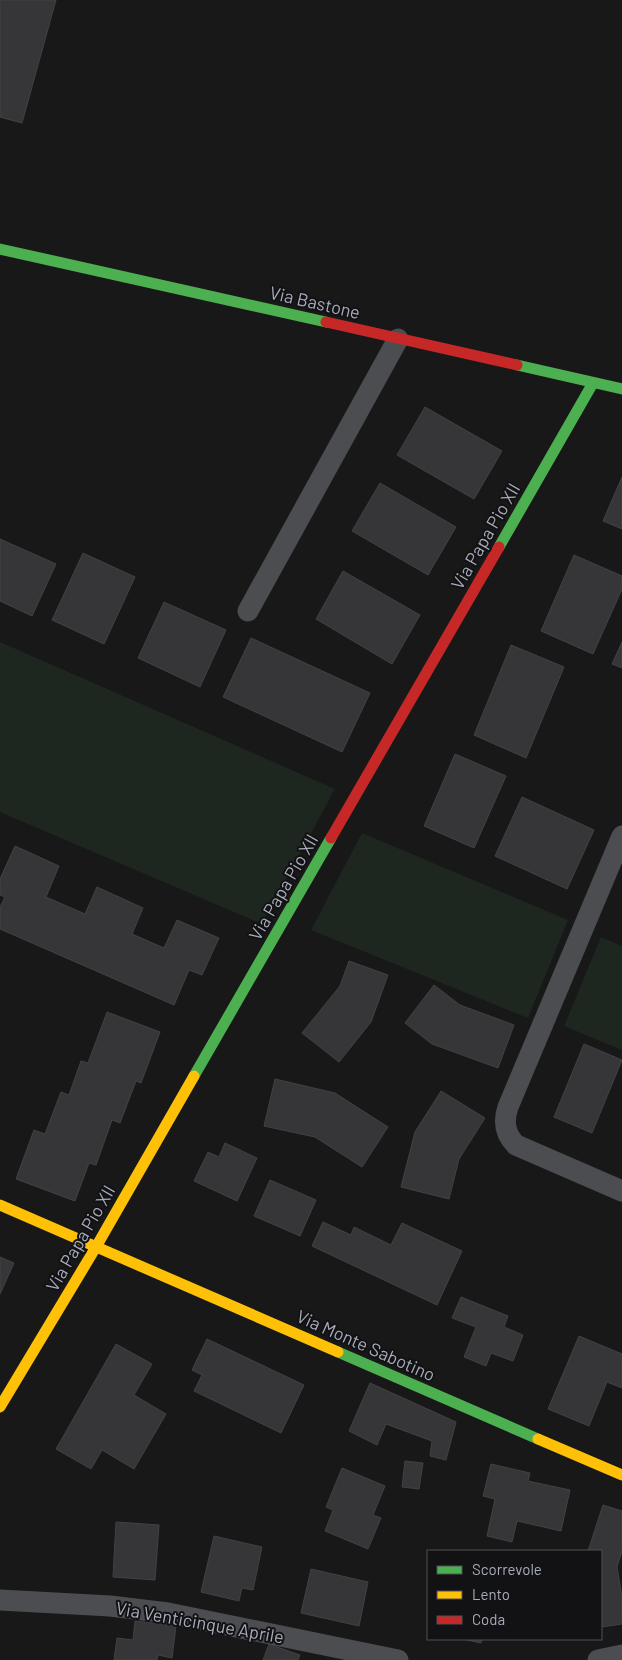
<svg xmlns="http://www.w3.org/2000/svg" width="622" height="1660" font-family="Barlow,sans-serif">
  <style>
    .green { fill: #1e2620 }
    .building { fill: #363638; stroke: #414244 }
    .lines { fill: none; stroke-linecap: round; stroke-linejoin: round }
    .street { stroke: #4c4d51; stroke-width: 21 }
    .fast { stroke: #4caf50; stroke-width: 11 }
    .slow { stroke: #ffc107; stroke-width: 11 }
    .jam { stroke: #c62828; stroke-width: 11 }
    .labels { text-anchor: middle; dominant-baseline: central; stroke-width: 4; stroke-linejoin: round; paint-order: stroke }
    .street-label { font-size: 18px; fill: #a8acba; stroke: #121214 }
  </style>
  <rect width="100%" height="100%" fill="#181818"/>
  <g class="green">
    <path d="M0,642L335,789L262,924L0,812Z"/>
    <path d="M362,833L568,920L528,1018L311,930Z"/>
    <path d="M601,937L622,946V1050L564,1026Z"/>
  </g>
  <g class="building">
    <path d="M0,0H56L22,123L0,117Z"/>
    <path d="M425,407L502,451L474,499L397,455Z"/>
    <path d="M622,477V529L603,521Z"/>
    <path d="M380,483L456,527L428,575L352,531Z"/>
    <path d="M0,539L56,564L32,616L0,601Z"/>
    <path d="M83,553L135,577L104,644L52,620Z"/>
    <path d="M574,555L622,576V589L593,654L541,631Z"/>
    <path d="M343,571L420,615L392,664L316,619Z"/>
    <path d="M164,602L226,630L200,687L138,658Z"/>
    <path d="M251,638L370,693L342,752L223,697Z"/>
    <path d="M622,642V668L612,664Z"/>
    <path d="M511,645L564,667L526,758L474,735Z"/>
    <path d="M455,754L506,776L474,848L424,826Z"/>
    <path d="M522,797L594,830L567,889L495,856Z"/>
    <path d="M15,846L59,866L46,897L85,914L97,887L143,908L132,934L164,948L177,920L219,938L202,975L189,970L174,1005L0,929V907L5,897L0,895V879Z"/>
    <path d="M349,961L388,975L371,1022L339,1062L302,1033L340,986Z"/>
    <path d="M434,985L460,1005L514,1025L498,1068L432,1044L405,1023Z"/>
    <path d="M107,1012L160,1032L141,1083L136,1081L120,1123L112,1120L96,1165L89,1163L75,1201L16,1179L34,1130L45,1134L61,1092L69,1095L81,1061L88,1063Z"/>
    <path d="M584,1044L622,1060L592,1133L554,1117Z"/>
    <path d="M275,1079L335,1093L388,1127L362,1167L315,1137L264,1126Z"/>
    <path d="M441,1091L485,1118L459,1159L449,1199L401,1187L415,1132Z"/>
    <path d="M225,1143L257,1158L237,1201L194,1181L208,1152L219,1157Z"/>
    <path d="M270,1180L316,1200L300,1236L254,1216Z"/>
    <path d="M323,1222L351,1235L354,1227L391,1245L402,1223L462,1251L437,1305L312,1246Z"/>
    <path d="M0,1257L14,1263L0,1294Z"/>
    <path d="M461,1297L508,1316L504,1327L523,1335L513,1361L491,1353L486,1366L464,1357L476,1327L452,1318Z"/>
    <path d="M579,1336L622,1354V1388L607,1382L589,1426L548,1409Z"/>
    <path d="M207,1339L304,1385L281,1433L194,1391L202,1375L192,1370Z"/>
    <path d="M116,1344L152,1364L134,1395L166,1414L134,1469L102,1450L91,1469L56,1449Z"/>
    <path d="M370,1383L456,1422L446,1460L430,1456L432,1441L386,1424L377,1445L349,1431Z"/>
    <path d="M405,1461L423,1463L419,1489L402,1487Z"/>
    <path d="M491,1464L530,1473L528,1481L570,1490L561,1531L517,1521L512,1542L487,1536L495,1499L483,1496Z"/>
    <path d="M342,1468L385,1486L373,1515L381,1518L368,1549L325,1531L333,1510L326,1507Z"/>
    <path d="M603,1505L622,1511V1551L617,1567L622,1597V1624L601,1627V1551H588Z"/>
    <path d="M116,1522L159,1525L155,1580L113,1577Z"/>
    <path d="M214,1536L262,1547L253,1590L242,1588L239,1601L201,1592Z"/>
    <path d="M311,1569L368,1582L359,1626L301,1613Z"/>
    <path d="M135,1621L176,1626L172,1658L158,1655L157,1660H114L117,1638L133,1640Z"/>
    <path d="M463,1639H482L481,1643Z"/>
    <path d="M269,1644L300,1655L298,1660H263Z"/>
  </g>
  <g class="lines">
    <g class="street">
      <path d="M248,611L398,339"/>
      <path d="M622,836L508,1107C503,1122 505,1134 516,1145L622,1191"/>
      <path d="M0,1600L110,1606L168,1613L398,1660"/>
      <path d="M598,1660L622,1655"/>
    </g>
    <g class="fast">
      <path d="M0,249L326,322"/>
      <path d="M517,365L622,389"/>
      <path d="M499,547L593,383"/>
      <path d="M194,1076L331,838"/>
      <path d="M338,1352L538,1439"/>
    </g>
    <g class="slow">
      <path d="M0,1205L338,1352"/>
      <path d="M0,1407L96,1247L194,1076"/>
      <path d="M538,1439L622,1475"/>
    </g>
    <g class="jam">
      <path d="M326,322L517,365"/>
      <path d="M331,838L499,547"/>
    </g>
  </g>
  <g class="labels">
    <g class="street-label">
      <text transform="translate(315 302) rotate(13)">Via Bastone</text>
      <text transform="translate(485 536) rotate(-60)">Via Papa Pio XII</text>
      <text transform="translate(283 887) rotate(-60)">Via Papa Pio XII</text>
      <text transform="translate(80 1238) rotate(-60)">Via Papa Pio XII</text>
      <text transform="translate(366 1345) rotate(24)">Via Monte Sabotino</text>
      <text transform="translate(200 1622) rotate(10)">Via Venticinque Aprile</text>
    </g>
  </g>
  <rect x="427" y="1550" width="175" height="90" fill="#121214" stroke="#4e5056"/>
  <rect x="437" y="1566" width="25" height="8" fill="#4caf50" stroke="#4e5056"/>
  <text x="472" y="1575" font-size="15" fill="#a8acba">Scorrevole</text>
  <rect x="437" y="1591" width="25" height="8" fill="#ffc107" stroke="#4e5056"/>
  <text x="472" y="1600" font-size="15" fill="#a8acba">Lento</text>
  <rect x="437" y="1616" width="25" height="8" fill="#c62828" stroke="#4e5056"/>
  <text x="472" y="1625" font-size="15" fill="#a8acba">Coda</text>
</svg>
